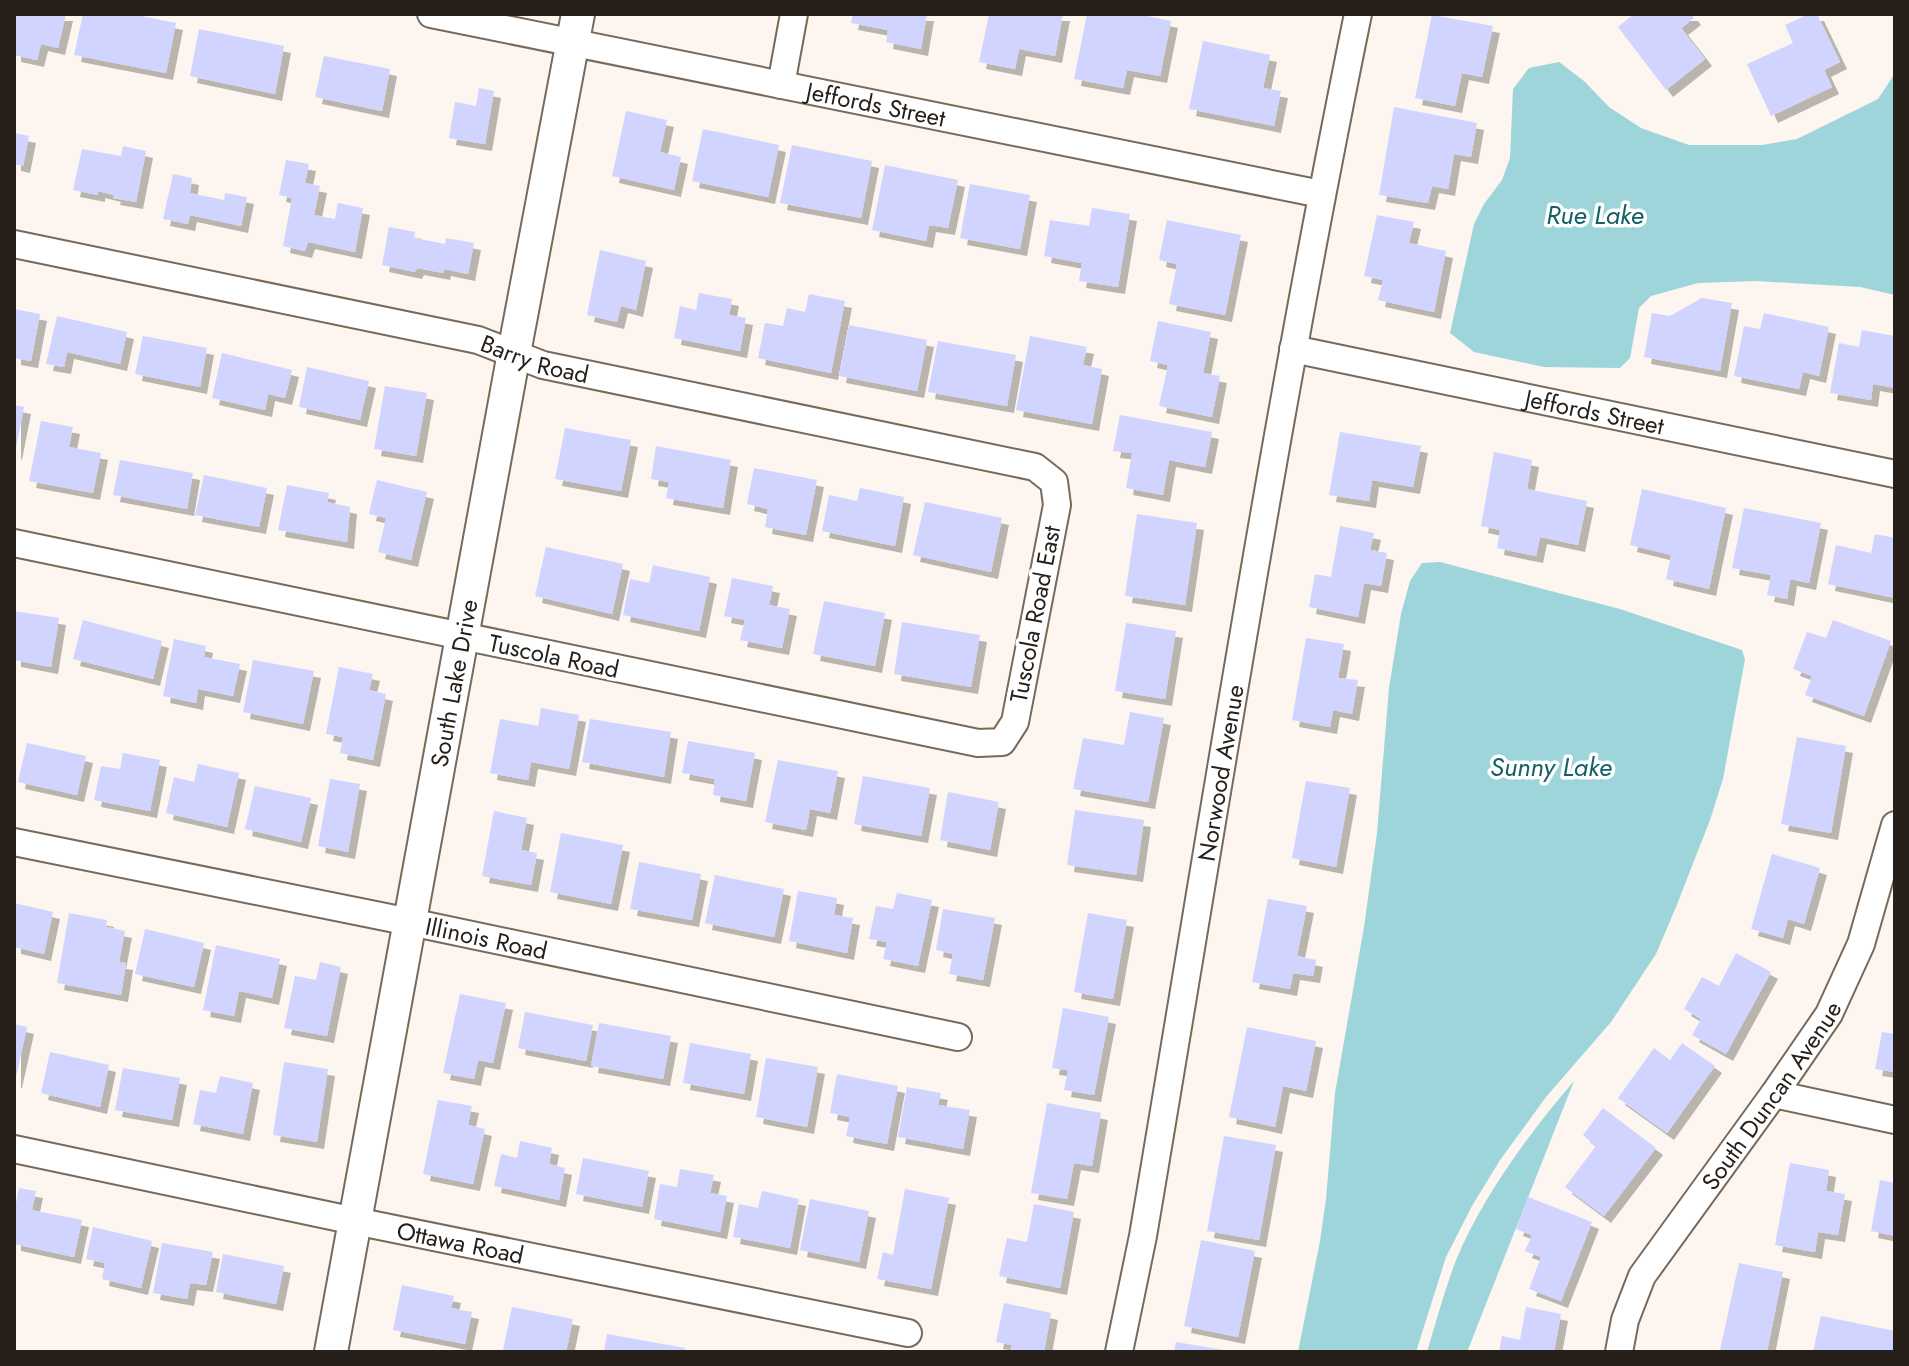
<svg xmlns="http://www.w3.org/2000/svg" width="1909" height="1366" font-family="Jost,sans-serif">
  <style>
    .water { fill: #9dd5da }
    .building { fill: #d0d4fe; filter: url(#shadow) }
    .lines { fill: none; stroke-linecap: round; stroke-linejoin: round }
    .minor-casing { stroke: #78695a; stroke-width: 30 }
    .tertiary-casing { stroke: #78695a; stroke-width: 36 }
    .minor { stroke: #fff; stroke-width: 26 }
    .tertiary { stroke: #fff; stroke-width: 32 }
    .labels { text-anchor: middle; dominant-baseline: central; stroke-width: 7; stroke-linejoin: round; paint-order: stroke }
    .street-label { font-size: 24px; fill: #27201a; stroke: #fff }
    .water-label { font-size: 26px; font-style: italic; fill: #156067; stroke: #fff }
  </style>
  <defs>
    <filter id="shadow"><feDropShadow dx="7" dy="7" stdDeviation="0" flood-color="#0004"/></filter>
  </defs>
  <rect width="100%" height="100%" fill="#fdf5ef"/>
  <g class="water">
    <path d="M1559,62L1584,81L1609,107L1641,128L1689,145H1762L1797,139L1878,99L1895,73V295L1860,287L1756,281L1698,283L1651,296L1639,308L1630,358L1620,368L1544,367L1474,352L1450,333L1474,224L1484,204L1502,180L1510,158L1513,89L1529,68Z"/>
    <path d="M1440,562L1620,609L1742,650L1745,659L1723,779L1710,820L1676,907L1656,954L1611,1022L1546,1097L1500,1160L1472,1206L1446,1257L1416,1352H1298L1320,1241L1326,1199L1335,1093L1364,927L1377,833L1389,688L1401,614L1410,581L1422,563Z"/>
    <path d="M1574,1081L1467,1352H1427C1436,1322 1444,1292 1455,1263C1480,1200 1530,1132 1574,1081Z"/>
  </g>
  <g class="building">
    <path d="M14,14H66L58,48L41,44L37,60L14,55Z"/>
    <path d="M83,14H131L176,23L166,73L74,55Z"/>
    <path d="M853,14H927L921,49L886,42L888,30L851,23Z"/>
    <path d="M989,14H1063L1055,56L1019,49L1015,69L979,62Z"/>
    <path d="M1087,14H1139L1171,21L1160,76L1127,70L1123,88L1074,79Z"/>
    <path d="M1634,14H1691L1694,18L1681,28L1705,59L1666,90L1618,27Z"/>
    <path d="M1809,14H1817L1840,62L1824,70L1832,87L1771,116L1747,64L1793,43L1785,25Z"/>
    <path d="M1432,15L1493,26L1482,77L1462,73L1455,106L1415,98Z"/>
    <path d="M199,29L284,46L275,94L190,76Z"/>
    <path d="M1203,41L1270,55L1263,88L1281,91L1274,126L1189,109Z"/>
    <path d="M324,56L390,69L382,111L315,97Z"/>
    <path d="M479,88L494,91L485,144L449,138L455,102L476,106Z"/>
    <path d="M1394,107L1477,123L1471,157L1454,154L1448,189L1432,186L1428,203L1379,195Z"/>
    <path d="M626,111L667,120L660,152L681,157L674,190L612,176Z"/>
    <path d="M703,129L779,145L768,197L692,181Z"/>
    <path d="M14,133L29,136L23,166L14,164Z"/>
    <path d="M792,145L872,161L861,218L780,203Z"/>
    <path d="M123,146L146,151L136,202L113,198L114,195L98,191V195L73,190L82,149L121,156Z"/>
    <path d="M286,160L309,164L305,183L320,186L314,215L335,219L338,203L363,208L355,252L308,242L305,251L283,246L292,198L279,195Z"/>
    <path d="M885,165L958,180L948,228L929,225L926,241L872,230Z"/>
    <path d="M173,174L192,178L190,193L224,200L225,193L247,197L241,226L190,215L188,224L163,219Z"/>
    <path d="M970,184L1030,195L1020,249L960,238Z"/>
    <path d="M1092,208L1130,214L1118,287L1079,281L1082,263L1044,256L1050,220L1089,226Z"/>
    <path d="M1377,215L1414,222L1409,243L1446,251L1434,312L1378,300L1383,280L1364,276Z"/>
    <path d="M1167,220L1241,235L1225,315L1169,304L1177,264L1159,260Z"/>
    <path d="M389,227L415,232L414,238L445,244L446,238L474,243L468,274L444,269L443,273L417,268L415,272L382,265Z"/>
    <path d="M600,250L646,261L636,310L621,306L617,322L587,315Z"/>
    <path d="M699,293L732,299L729,315L746,318L740,351L674,338L680,306L696,310Z"/>
    <path d="M809,294L845,301L831,373L758,358L765,323L783,326L787,308L805,312Z"/>
    <path d="M1702,298L1732,303L1720,371L1644,357L1652,313L1670,316Z"/>
    <path d="M14,309L40,314L31,361L14,358Z"/>
    <path d="M1764,313L1829,327L1819,376L1803,372L1799,389L1734,376L1744,326L1760,329Z"/>
    <path d="M57,316L127,332L120,364L67,352L64,367L46,364Z"/>
    <path d="M1158,321L1211,332L1203,373L1220,376L1212,417L1159,406L1168,365L1150,361Z"/>
    <path d="M849,325L927,340L917,391L839,376Z"/>
    <path d="M1862,330L1895,336V388L1873,384L1871,400L1830,393L1839,343L1859,347Z"/>
    <path d="M143,336L207,348L200,387L135,374Z"/>
    <path d="M1030,336L1087,347L1083,365L1102,369L1092,424L1016,410Z"/>
    <path d="M938,341L1016,355L1007,406L928,392Z"/>
    <path d="M222,353L292,370L285,398L268,394L265,410L212,398Z"/>
    <path d="M307,367L369,381L360,420L299,407Z"/>
    <path d="M385,386L427,393L416,456L374,449Z"/>
    <path d="M14,405L24,407L15,453L14,452Z"/>
    <path d="M1120,415L1212,432L1205,467L1169,460L1163,495L1126,488L1132,453L1113,451Z"/>
    <path d="M41,421L73,427L69,447L101,453L93,493L29,481Z"/>
    <path d="M565,428L631,440L621,491L555,479Z"/>
    <path d="M1340,432L1421,446L1413,487L1372,480L1369,501L1329,495Z"/>
    <path d="M656,446L731,460L723,508L666,498L669,482L651,479Z"/>
    <path d="M1494,452L1532,460L1527,489L1587,501L1578,545L1540,537L1536,556L1497,548L1500,530L1481,526Z"/>
    <path d="M120,460L193,473L187,509L113,495Z"/>
    <path d="M754,468L817,480L806,535L765,527L768,509L747,504Z"/>
    <path d="M204,475L267,488L259,527L195,515Z"/>
    <path d="M377,480L427,492L411,560L378,552L386,518L369,514Z"/>
    <path d="M287,485L329,493L327,502L350,507L347,542L278,530Z"/>
    <path d="M860,488L904,497L895,546L822,531L829,495L857,501Z"/>
    <path d="M1642,489L1726,508L1709,589L1666,579L1671,555L1630,545Z"/>
    <path d="M925,502L1002,518L991,572L913,555Z"/>
    <path d="M1744,508L1821,523L1809,583L1790,579L1787,599L1767,595L1771,575L1732,568Z"/>
    <path d="M1137,514L1197,523L1185,605L1125,596Z"/>
    <path d="M1340,526L1374,533L1370,550L1387,553L1381,586L1364,583L1358,617L1309,607L1315,574L1331,577Z"/>
    <path d="M1875,534L1895,538V598L1828,584L1836,545L1871,553Z"/>
    <path d="M546,547L623,564L612,614L535,596Z"/>
    <path d="M653,565L710,577L699,631L623,615L630,579L649,583Z"/>
    <path d="M732,578L773,586L769,605L790,609L782,648L740,640L745,620L724,616Z"/>
    <path d="M824,601L885,613L875,666L813,654Z"/>
    <path d="M14,611L59,618L51,667L14,660Z"/>
    <path d="M83,620L162,641L153,679L73,659Z"/>
    <path d="M1833,620L1891,641L1864,716L1805,695L1812,676L1793,669L1807,632L1826,638Z"/>
    <path d="M902,622L980,635L971,687L894,674Z"/>
    <path d="M1126,623L1176,631L1165,699L1115,691Z"/>
    <path d="M1306,638L1344,644L1338,678L1358,680L1352,714L1333,710L1330,727L1292,720Z"/>
    <path d="M174,639L206,646L204,657L240,664L233,696L198,689L196,703L163,696Z"/>
    <path d="M253,660L314,671L303,724L243,712Z"/>
    <path d="M339,667L373,674L369,690L386,694L373,760L340,753L343,737L326,734Z"/>
    <path d="M541,708L579,715L569,769L531,762L528,780L490,773L500,719L538,726Z"/>
    <path d="M1130,712L1164,718L1148,802L1073,789L1083,738L1124,745Z"/>
    <path d="M590,719L671,732L664,777L582,762Z"/>
    <path d="M1797,737L1846,746L1831,833L1781,824Z"/>
    <path d="M688,741L755,753L746,801L713,795L715,779L682,773Z"/>
    <path d="M27,743L86,756L77,795L18,782Z"/>
    <path d="M123,753L160,760L150,811L94,800L101,766L120,769Z"/>
    <path d="M778,760L838,771L830,813L810,809L806,830L765,822Z"/>
    <path d="M198,764L239,773L227,827L166,813L174,777L194,782Z"/>
    <path d="M863,776L930,788L921,836L854,824Z"/>
    <path d="M330,779L360,784L348,852L318,846Z"/>
    <path d="M1306,781L1350,788L1336,867L1292,858Z"/>
    <path d="M255,786L311,798L301,842L245,829Z"/>
    <path d="M948,792L999,802L990,850L940,840Z"/>
    <path d="M1075,810L1144,820L1136,875L1067,865Z"/>
    <path d="M494,811L527,818L521,850L537,853L531,885L482,876Z"/>
    <path d="M561,833L623,845L611,904L550,892Z"/>
    <path d="M1772,854L1820,868L1804,924L1788,919L1783,938L1751,929Z"/>
    <path d="M639,862L701,874L692,920L630,909Z"/>
    <path d="M715,875L784,889L774,937L705,923Z"/>
    <path d="M798,891L837,898L834,915L853,918L847,953L789,941Z"/>
    <path d="M897,893L932,900L918,966L883,959L887,942L869,939L876,906L893,909Z"/>
    <path d="M1268,899L1307,906L1297,956L1316,960L1313,976L1293,973L1290,989L1252,982Z"/>
    <path d="M14,903L53,912L44,954L14,947Z"/>
    <path d="M943,909L995,918L983,980L949,974L953,954L936,950Z"/>
    <path d="M69,913L107,920L106,927L125,931L119,962L126,963L121,995L57,983Z"/>
    <path d="M1088,913L1127,920L1113,999L1074,992Z"/>
    <path d="M145,929L204,943L194,987L135,974Z"/>
    <path d="M216,945L280,959L272,998L239,991L234,1016L203,1010Z"/>
    <path d="M1736,953L1771,972L1726,1054L1692,1035L1701,1019L1684,1009L1702,977L1719,986Z"/>
    <path d="M320,962L341,967L327,1036L284,1028L295,976L316,980Z"/>
    <path d="M460,994L506,1003L493,1063L478,1060L474,1079L443,1073Z"/>
    <path d="M1063,1008L1109,1017L1094,1095L1064,1090L1068,1070L1052,1068Z"/>
    <path d="M525,1012L593,1025L586,1061L518,1048Z"/>
    <path d="M599,1023L671,1036L663,1079L591,1066Z"/>
    <path d="M14,1024L27,1027L15,1081H14Z"/>
    <path d="M1247,1027L1316,1041L1306,1091L1283,1086L1275,1127L1229,1117Z"/>
    <path d="M1882,1032L1895,1034V1072L1875,1069Z"/>
    <path d="M690,1043L751,1054L744,1094L683,1083Z"/>
    <path d="M1682,1043L1715,1066L1667,1133L1618,1098L1654,1048L1670,1060Z"/>
    <path d="M50,1052L109,1065L100,1107L41,1093Z"/>
    <path d="M766,1058L818,1067L807,1127L756,1117Z"/>
    <path d="M284,1062L328,1069L317,1142L273,1135Z"/>
    <path d="M123,1068L180,1078L172,1120L115,1110Z"/>
    <path d="M837,1074L898,1086L887,1144L846,1136L850,1117L830,1113Z"/>
    <path d="M220,1076L253,1083L243,1134L193,1124L200,1090L216,1093Z"/>
    <path d="M907,1087L941,1093L938,1105L970,1110L963,1149L898,1137Z"/>
    <path d="M438,1100L472,1106L468,1125L485,1129L473,1184L423,1174Z"/>
    <path d="M1047,1103L1101,1113L1092,1166L1074,1163L1067,1199L1031,1193Z"/>
    <path d="M1603,1108L1656,1148L1604,1216L1565,1187L1596,1146L1583,1135Z"/>
    <path d="M1224,1136L1276,1145L1259,1240L1207,1231Z"/>
    <path d="M520,1141L552,1148L549,1164L565,1168L559,1200L494,1186L501,1154L517,1158Z"/>
    <path d="M583,1158L649,1171L642,1207L576,1194Z"/>
    <path d="M1790,1163L1829,1170L1826,1191L1845,1194L1838,1235L1818,1232L1815,1252L1775,1245Z"/>
    <path d="M680,1169L714,1175L710,1193L727,1196L720,1232L654,1219L660,1184L677,1187Z"/>
    <path d="M1880,1180L1895,1183V1236L1871,1231Z"/>
    <path d="M19,1188L36,1191L32,1210L82,1220L74,1257L14,1244V1213Z"/>
    <path d="M905,1189L949,1198L931,1289L877,1279L883,1252L893,1255Z"/>
    <path d="M762,1191L799,1199L790,1248L733,1237L739,1204L758,1208Z"/>
    <path d="M1528,1197L1592,1222L1561,1301L1529,1289L1541,1257L1525,1251L1532,1235L1516,1229Z"/>
    <path d="M810,1199L869,1211L859,1262L800,1250Z"/>
    <path d="M1034,1204L1074,1212L1060,1288L999,1276L1007,1238L1027,1242Z"/>
    <path d="M93,1227L152,1241L141,1288L102,1279L105,1263L86,1259Z"/>
    <path d="M1201,1240L1255,1251L1238,1337L1184,1326Z"/>
    <path d="M162,1243L213,1252L206,1285L190,1283L187,1299L153,1293Z"/>
    <path d="M223,1254L284,1266L276,1304L216,1292Z"/>
    <path d="M1739,1263L1783,1272L1767,1352L1720,1350Z"/>
    <path d="M402,1285L454,1296L451,1308L472,1312L465,1344L393,1330Z"/>
    <path d="M1004,1303L1051,1313L1044,1352H1010L1012,1345L996,1342Z"/>
    <path d="M512,1307L573,1319L566,1352H514L503,1350Z"/>
    <path d="M1526,1307L1561,1314L1554,1352H1499L1502,1336L1520,1340Z"/>
    <path d="M1821,1316L1895,1331V1352H1813Z"/>
    <path d="M607,1334L685,1348L684,1352H604Z"/>
    <path d="M1176,1342L1224,1350V1352H1174Z"/>
  </g>
  <g class="lines">
    <defs>
      <g id="minor">
        <path id="s1" d="M431,14L1321,194"/>
        <path d="M781,85L794,14"/>
        <path id="s2" d="M14,244L478,340L543,365L1035,467L1054,482L1057,505L1015,722L1002,742L978,743L14,543"/>
        <path id="s3" d="M1293,349L1895,474"/>
        <path id="s4" d="M14,842L410,922L958,1037"/>
        <path d="M1774,1094L1895,1120"/>
        <path id="s5" d="M14,1149L355,1221L908,1333"/>
        <path id="s6" d="M1119,1352L1143,1236C1212,828 1275,419 1358,14"/>
        <path id="s7" d="M1619,1352L1625,1320L1642,1276L1774,1094L1829,1014L1861,944L1895,825"/>
      </g>
      <g id="tertiary">
        <path id="s8" d="M331,1352L514,353L578,14"/>
      </g>
    </defs>
    <use href="#minor" class="minor-casing"/>
    <use href="#tertiary" class="tertiary-casing"/>
    <use href="#minor" class="minor"/>
    <use href="#tertiary" class="tertiary"/>
  </g>
  <g class="labels">
    <g class="street-label">
      <text stroke="none"><textPath href="#s1" startOffset="454">Jeffords Street</textPath></text>
      <text stroke="none"><textPath href="#s2" startOffset="534">Barry Road</textPath></text>
      <text stroke="none"><textPath href="#s3" startOffset="308">Jeffords Street</textPath></text>
      <text transform="translate(1035 614) rotate(-79)">Tuscola Road East</text>
      <text transform="translate(554 656) rotate(12)">Tuscola Road</text>
      <text stroke="none"><textPath href="#s8" startOffset="680">South Lake Drive</textPath></text>
      <text stroke="none"><textPath href="#s6" startOffset="588">Norwood Avenue</textPath></text>
      <text stroke="none"><textPath href="#s4" startOffset="482">Illinois Road</textPath></text>
      <text stroke="none"><textPath href="#s7" startOffset="302">South Duncan Avenue</textPath></text>
      <text stroke="none"><textPath href="#s5" startOffset="456">Ottawa Road</textPath></text>
    </g>
    <g class="water-label">
      <text x="1595" y="215">Rue Lake</text>
      <text x="1551" y="767">Sunny Lake</text>
    </g>
  </g>
  <rect width="1909" height="1366" fill="none" stroke="#27201a" stroke-width="32"/>
</svg>
